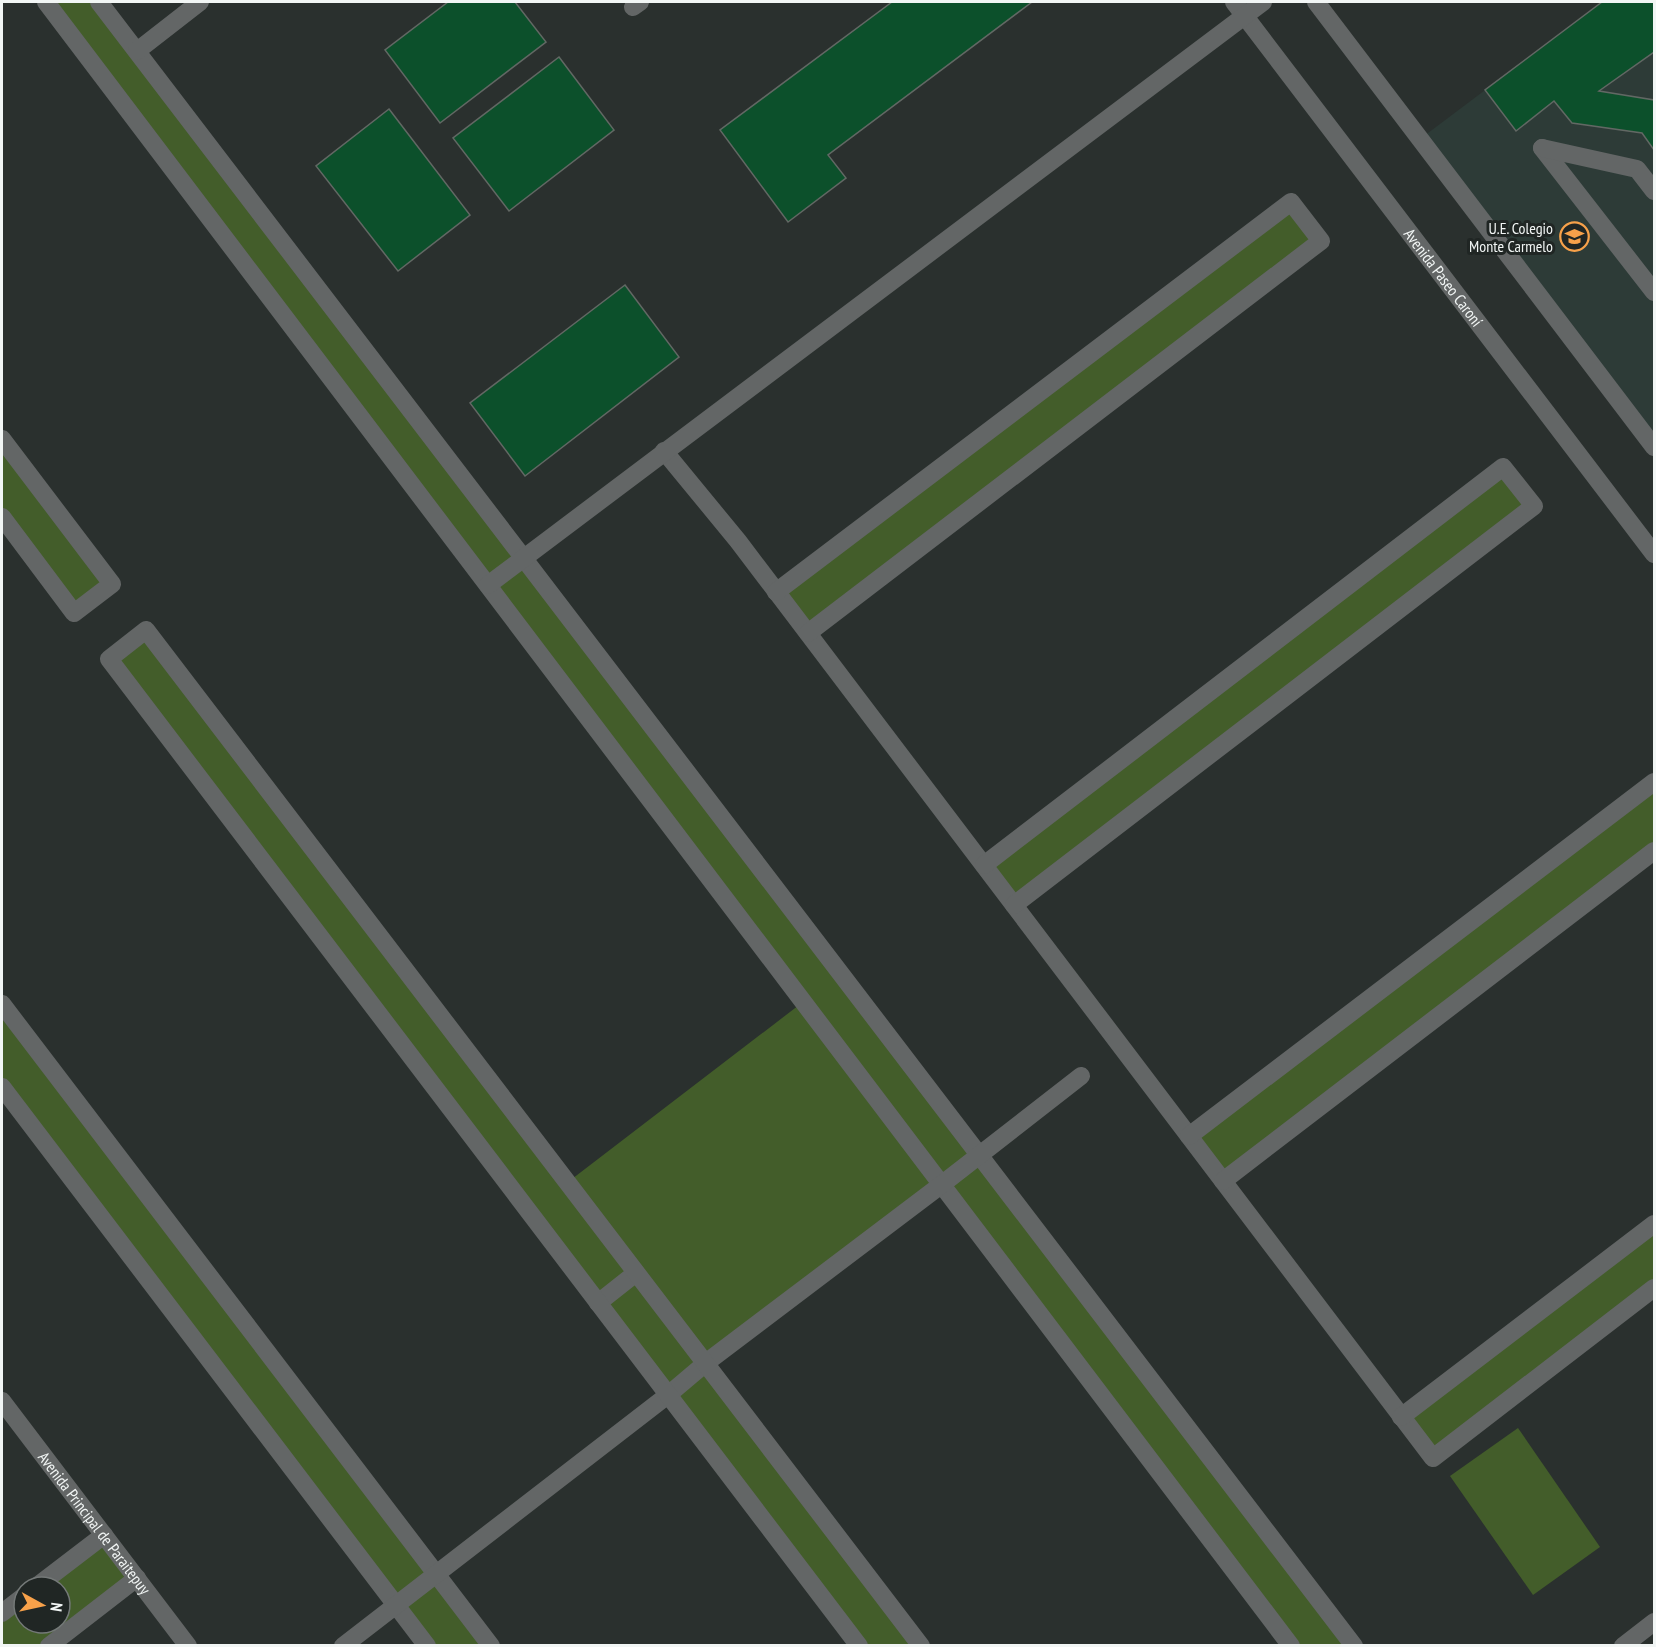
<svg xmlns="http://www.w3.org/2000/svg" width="1656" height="1647" font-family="'PT Sans Narrow',sans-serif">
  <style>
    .built { fill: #2d3b37 }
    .green { fill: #435d2a }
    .building { fill: #0c502b; stroke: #626864; stroke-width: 1.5 }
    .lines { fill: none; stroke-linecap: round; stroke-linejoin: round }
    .minor { stroke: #636666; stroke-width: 18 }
    .labels { text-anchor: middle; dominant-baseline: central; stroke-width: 6; stroke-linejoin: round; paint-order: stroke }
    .poi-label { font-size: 16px; fill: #f2f6f5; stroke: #202624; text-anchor: end }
    .street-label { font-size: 16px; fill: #f2f6f5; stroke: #202624 }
  </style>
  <rect width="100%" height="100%" fill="#2a302e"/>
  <path class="built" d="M1602,2H1654V447L1420,139Z"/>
  <g class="green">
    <path d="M46,2H99L1354,1645H1291L941,1184L707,1365L921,1645H859L109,659L146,630L568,1182L803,1002Z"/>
    <path d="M1291,202L1321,241L808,633L776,592Z"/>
    <path d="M2,439L112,584L74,613L2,517Z"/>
    <path d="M1503,467L1534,506L1014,905L984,865Z"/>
    <path d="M1654,782V851L1223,1181L1189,1136Z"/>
    <path d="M2,1004L491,1645H427L2,1087Z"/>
    <path d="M1654,1224V1288L1433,1458L1401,1417Z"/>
    <path d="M1518,1428L1600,1547L1533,1595L1450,1476Z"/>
    <path d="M104,1535L137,1578L49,1645L2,1646V1613L24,1596V1623H60V1587H36Z"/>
  </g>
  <g class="building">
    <path d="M448,2H515L546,42L440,123L385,50Z"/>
    <path d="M892,2H1032L828,155L846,178L788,222L720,130Z"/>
    <path d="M1602,2H1654V52L1599,91L1654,100V150L1642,133L1572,123L1554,101L1516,131L1485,90Z"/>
    <path d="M559,57L614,130L509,211L453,138Z"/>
    <path d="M389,109L470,215L398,271L316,166Z"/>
    <path d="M625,285L679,357L525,476L470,403Z"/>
  </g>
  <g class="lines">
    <g class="minor">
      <path d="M46,2L1291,1646"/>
      <path d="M99,2L1354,1646"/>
      <path id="s1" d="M1234,2L1654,554"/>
      <path d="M1316,2L1654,447"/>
      <path d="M633,7L640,2"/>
      <path d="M137,51L200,2"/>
      <path d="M1542,148L1654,292"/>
      <path d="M1542,148L1637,169L1654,191"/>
      <path d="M2,439L112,584L74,613L2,517"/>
      <path d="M664,451L738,541L1433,1458L1654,1288"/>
      <path d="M488,585L1263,2"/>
      <path d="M776,592L1291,202L1321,241L808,633"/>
      <path d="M984,865L1503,467L1534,506L1014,905"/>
      <path d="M2,1004L491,1646"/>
      <path d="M2,1087L427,1646"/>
      <path d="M1189,1136L1654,782"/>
      <path d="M1223,1181L1654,851"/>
      <path d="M598,1303L636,1273"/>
      <path id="s2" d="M2,1401L188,1646"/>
      <path d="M1401,1417L1654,1224"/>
      <path d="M36,1587L104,1535"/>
      <path d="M2,1613L24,1596"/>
      <path d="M49,1646L137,1578"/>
      <path d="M343,1646L668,1395L707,1362L941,1185L1081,1076"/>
      <path d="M859,1646L109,659L146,630L921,1646"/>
      <path d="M1623,1646L1654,1622"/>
    </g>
  </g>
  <defs>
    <symbol id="school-ring" viewBox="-11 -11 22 22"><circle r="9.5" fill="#202624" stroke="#f7a14a" stroke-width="1.5"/><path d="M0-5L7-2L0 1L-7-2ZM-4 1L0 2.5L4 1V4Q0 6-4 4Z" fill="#f7a14a"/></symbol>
  </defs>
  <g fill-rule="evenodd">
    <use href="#school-ring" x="1558" y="220" width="33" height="33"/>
  </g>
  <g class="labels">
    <g class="poi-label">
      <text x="1553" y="228">U.E. Colegio<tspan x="1553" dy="18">Monte Carmelo</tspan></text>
    </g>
    <g class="street-label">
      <text stroke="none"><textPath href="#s1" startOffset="346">Avenida Paseo Caroní</textPath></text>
      <text stroke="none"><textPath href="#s2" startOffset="153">Avenida Principal de Paraitepuy</textPath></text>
    </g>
  </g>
  <rect width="1656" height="1647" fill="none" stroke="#f2f6f5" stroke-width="6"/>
  <g transform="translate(42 1605) rotate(98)"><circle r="28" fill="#202624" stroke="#747978" stroke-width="1.5"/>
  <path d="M0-4.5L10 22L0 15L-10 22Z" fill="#f7a14a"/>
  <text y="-9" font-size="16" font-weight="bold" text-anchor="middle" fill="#f2f6f5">N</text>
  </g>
</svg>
